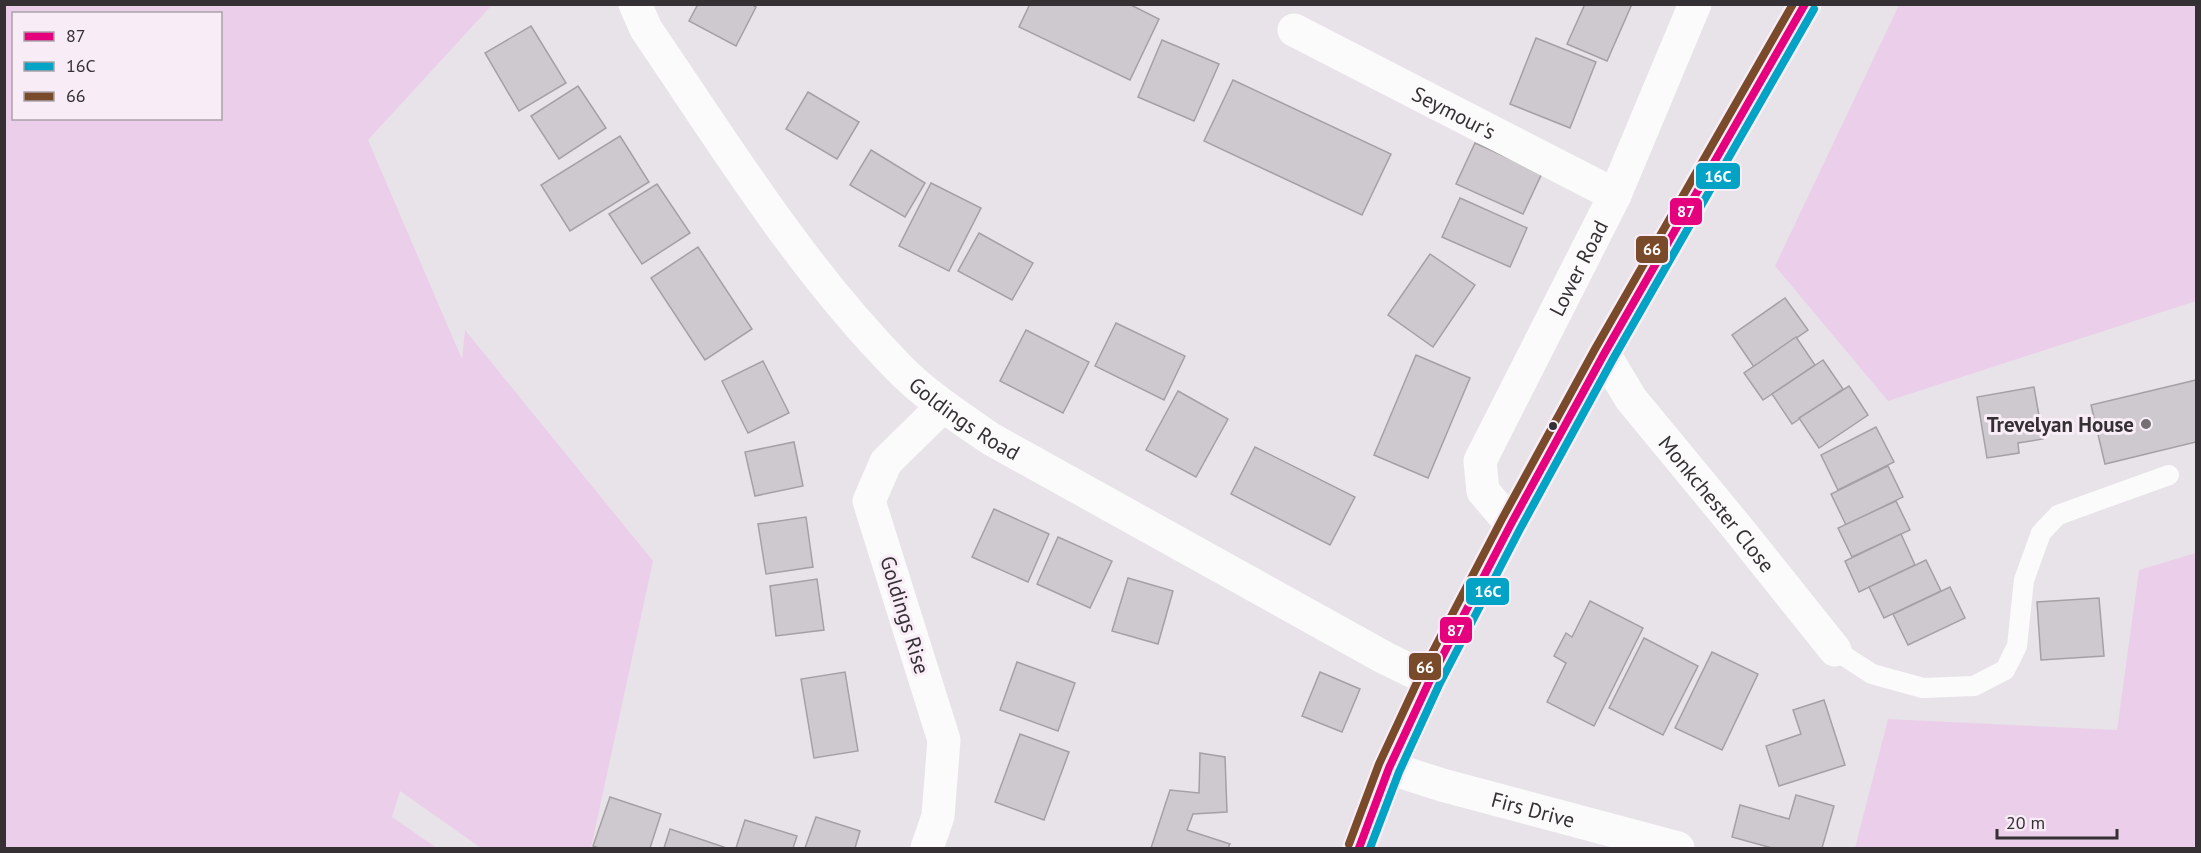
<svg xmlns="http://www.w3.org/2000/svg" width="2201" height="853" font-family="'PT Sans',sans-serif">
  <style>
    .green { fill: #ebcfea; fill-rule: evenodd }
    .building { fill: #cec9ce; stroke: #a4a0a4; stroke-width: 1.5 }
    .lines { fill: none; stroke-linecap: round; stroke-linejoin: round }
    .lane { stroke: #fcfbfc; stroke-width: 20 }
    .street { stroke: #fcfbfc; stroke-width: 33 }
    .primary { stroke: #fcfbfc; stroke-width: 33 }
    .bus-1-casing { stroke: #f8edf7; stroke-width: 12 }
    .bus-2-casing { stroke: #f8edf7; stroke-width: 12 }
    .bus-3-casing { stroke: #f8edf7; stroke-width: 12 }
    .bus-1 { stroke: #e5007d; stroke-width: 8 }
    .bus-2 { stroke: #03a3c6; stroke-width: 8 }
    .bus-3 { stroke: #7a4b2a; stroke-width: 8 }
    .poi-dot { fill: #736f72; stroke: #f8edf7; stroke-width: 2 }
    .bus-dot { fill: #343033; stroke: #f8edf7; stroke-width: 2 }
    .labels { text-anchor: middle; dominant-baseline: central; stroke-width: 6; stroke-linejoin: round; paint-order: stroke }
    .street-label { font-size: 21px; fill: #343033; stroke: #f8edf7 }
    .poi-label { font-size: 21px; font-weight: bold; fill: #343033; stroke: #f8edf7; text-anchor: end }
    .line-badge { stroke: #f8edf7; stroke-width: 2 }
    .badge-label { font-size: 16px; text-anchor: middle; font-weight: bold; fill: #fff }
  </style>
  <rect width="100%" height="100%" fill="#e8e3e8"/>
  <g class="green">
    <path d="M5,4L492,5L368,140L462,359L465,330L653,561L591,848H481L400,791L392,817L437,848H5ZM14,14H220V118H14Z"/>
    <path d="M1899,5H2196V301L1888,401L1775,266Z"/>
    <path d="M2196,553V848H1855L1888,719L2117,730L2139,570Z"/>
  </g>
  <g class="building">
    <path d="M698,4H751L756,7L736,46L689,21Z"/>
    <path d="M1030,4H1129L1159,19L1130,80L1019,27Z"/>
    <path d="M1585,4H1632L1607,61L1567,44Z"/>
    <path d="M531,26L566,83L519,111L485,53Z"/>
    <path d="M1536,38L1596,62L1570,128L1510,104Z"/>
    <path d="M1162,40L1219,64L1194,121L1138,97Z"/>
    <path d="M1233,80L1391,154L1362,215L1204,141Z"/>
    <path d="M578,86L606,128L559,159L531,116Z"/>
    <path d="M808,92L859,122L837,159L786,129Z"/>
    <path d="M620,136L649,182L570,231L541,185Z"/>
    <path d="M1475,143L1542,173L1523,214L1456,184Z"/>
    <path d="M871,150L925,183L905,217L850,185Z"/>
    <path d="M931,183L981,208L949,271L899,246Z"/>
    <path d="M657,184L690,233L642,264L609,214Z"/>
    <path d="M1460,198L1527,228L1510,267L1442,237Z"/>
    <path d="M979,233L1033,263L1012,300L958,271Z"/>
    <path d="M698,247L752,329L705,360L651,278Z"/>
    <path d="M1430,254L1475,285L1433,347L1388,315Z"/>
    <path d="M1785,298L1808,330L1754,367L1732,335Z"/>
    <path d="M1116,323L1185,356L1164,400L1095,366Z"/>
    <path d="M1026,330L1089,362L1063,413L1000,381Z"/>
    <path d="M1796,337L1815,365L1763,400L1744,373Z"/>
    <path d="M1416,355L1470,378L1428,478L1374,455Z"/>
    <path d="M1823,360L1843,389L1792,424L1772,394Z"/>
    <path d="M763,361L789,413L748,433L722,381Z"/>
    <path d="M2196,380V442L2105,464L2091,405Z"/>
    <path d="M1849,386L1868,415L1819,448L1799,418Z"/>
    <path d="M2034,387L2043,439L2018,443L2019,453L1987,458L1977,397Z"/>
    <path d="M1178,391L1228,419L1196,477L1146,450Z"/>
    <path d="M1876,427L1894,462L1838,490L1821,455Z"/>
    <path d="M794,442L803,486L755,496L745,452Z"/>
    <path d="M1255,447L1355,497L1330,545L1231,494Z"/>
    <path d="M1888,466L1903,497L1846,525L1831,494Z"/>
    <path d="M1896,501L1910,530L1852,557L1838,528Z"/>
    <path d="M994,509L1049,534L1028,582L972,557Z"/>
    <path d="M806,517L813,567L766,574L758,524Z"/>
    <path d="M1901,534L1915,565L1859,592L1845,561Z"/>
    <path d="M1058,537L1112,561L1090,608L1037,584Z"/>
    <path d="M1926,560L1941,591L1884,618L1869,587Z"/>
    <path d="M1128,578L1173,591L1158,644L1112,631Z"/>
    <path d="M817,579L824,630L776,636L770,586Z"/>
    <path d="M1950,587L1965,618L1908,645L1893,614Z"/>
    <path d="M2099,598L2104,656L2041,660L2037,602Z"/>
    <path d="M1590,601L1643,628L1594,726L1547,702L1566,663L1554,656L1566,633L1572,637Z"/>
    <path d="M1644,638L1698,666L1663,735L1609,708Z"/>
    <path d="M1712,652L1758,674L1722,750L1675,728Z"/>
    <path d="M1017,662L1075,683L1058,731L1000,710Z"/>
    <path d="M845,672L858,751L814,758L801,679Z"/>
    <path d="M1320,672L1360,689L1342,732L1302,716Z"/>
    <path d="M1824,700L1845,765L1779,786L1766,746L1801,734L1793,710Z"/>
    <path d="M1020,734L1069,752L1044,820L995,802Z"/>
    <path d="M1200,753L1225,757L1227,812L1193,814L1187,830L1230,844L1228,848H1151L1170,790L1199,793Z"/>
    <path d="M1796,795L1834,806L1822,848H1772L1732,837L1740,805L1789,819Z"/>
    <path d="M610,797L661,814L650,848H599L593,846Z"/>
    <path d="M816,817L860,831L855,848H805Z"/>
    <path d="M745,820L797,836L793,848H736Z"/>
    <path d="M670,829L724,847V848H664Z"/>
  </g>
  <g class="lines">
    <path class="lane" d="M1835,650L1872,674L1923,688L1974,686L2005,670L2017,646L2024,580L2041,533L2058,515L2169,475"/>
    <g class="street">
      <path id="s1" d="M635,4L646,29C725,145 799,266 898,367C925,395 959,417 991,439L1385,658L1430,680"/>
      <path id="s2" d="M1294,30L1615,195"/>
      <path id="s3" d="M1604,354L1631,399L1735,525L1835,650"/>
      <path id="s4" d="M1511,524L1483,491L1480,461L1615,195L1695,4"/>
      <path id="s5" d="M1389,768L1442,785L1678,848"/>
      <path d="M927,848L938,816L944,740L869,501L886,462L943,406"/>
    </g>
    <path class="primary" d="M1359,848L1389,768L1430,680L1511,524L1604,354L1805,4"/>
    <defs>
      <path id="bus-1" d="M1359,848L1389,768L1430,680L1511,524L1604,354L1805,4"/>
      <path id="bus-2" d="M1370,848L1399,772L1439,685L1520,529L1613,359L1814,9"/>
      <path id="bus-3" d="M1349,844L1379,764L1420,676L1502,519L1595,349L1793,4"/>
    </defs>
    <use href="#bus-1" class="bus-1-casing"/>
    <use href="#bus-2" class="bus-2-casing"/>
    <use href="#bus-3" class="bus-3-casing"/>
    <use href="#bus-1" class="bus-1"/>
    <use href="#bus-2" class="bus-2"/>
    <use href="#bus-3" class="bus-3"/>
  </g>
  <circle class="poi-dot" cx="2146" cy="424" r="6"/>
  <circle class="bus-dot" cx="1553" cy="426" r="5"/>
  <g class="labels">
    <g class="street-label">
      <text stroke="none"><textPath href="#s2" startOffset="180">Seymour's</textPath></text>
      <text stroke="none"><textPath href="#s4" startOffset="290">Lower Road</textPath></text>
      <text stroke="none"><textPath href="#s1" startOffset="534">Goldings Road</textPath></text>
      <text stroke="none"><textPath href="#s3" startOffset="188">Monkchester Close</textPath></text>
      <text transform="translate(905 615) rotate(73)">Goldings Rise</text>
      <text stroke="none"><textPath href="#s5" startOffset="150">Firs Drive</textPath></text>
    </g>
    <g class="poi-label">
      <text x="2134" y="424">Trevelyan House</text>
    </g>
  </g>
  <g class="line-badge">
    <rect x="1695" y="162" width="46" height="28" rx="6" fill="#03a3c6"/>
    <rect x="1669" y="197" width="34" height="29" rx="6" fill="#e5007d"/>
    <rect x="1635" y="235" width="34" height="29" rx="6" fill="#7a4b2a"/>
    <rect x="1465" y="577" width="45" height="29" rx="6" fill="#03a3c6"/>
    <rect x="1439" y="616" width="34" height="28" rx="6" fill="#e5007d"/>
    <rect x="1408" y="652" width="34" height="29" rx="6" fill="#7a4b2a"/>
  </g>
  <g class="badge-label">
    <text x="1718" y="182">16C</text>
    <text x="1686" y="217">87</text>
    <text x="1652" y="255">66</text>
    <text x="1488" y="597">16C</text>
    <text x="1456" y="636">87</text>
    <text x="1425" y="673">66</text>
  </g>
  <rect width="2201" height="853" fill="none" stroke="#343033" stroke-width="12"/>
  <rect x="12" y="12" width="210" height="108" fill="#f8edf7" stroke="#aaa1a9" stroke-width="1.5"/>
  <rect x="24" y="32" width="30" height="9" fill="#e5007d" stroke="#aaa1a9" stroke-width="1.5"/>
  <text x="66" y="42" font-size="18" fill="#343033">87</text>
  <rect x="24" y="62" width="30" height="9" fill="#03a3c6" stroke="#aaa1a9" stroke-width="1.5"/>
  <text x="66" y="72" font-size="18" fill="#343033">16C</text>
  <rect x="24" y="92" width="30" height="9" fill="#7a4b2a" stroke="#aaa1a9" stroke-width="1.5"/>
  <text x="66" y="102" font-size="18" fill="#343033">66</text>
  <path d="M1997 829v9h120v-9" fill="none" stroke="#343033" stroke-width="3"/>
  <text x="2006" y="829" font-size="18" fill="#343033" stroke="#f8edf7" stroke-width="4.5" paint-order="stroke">20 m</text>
</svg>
